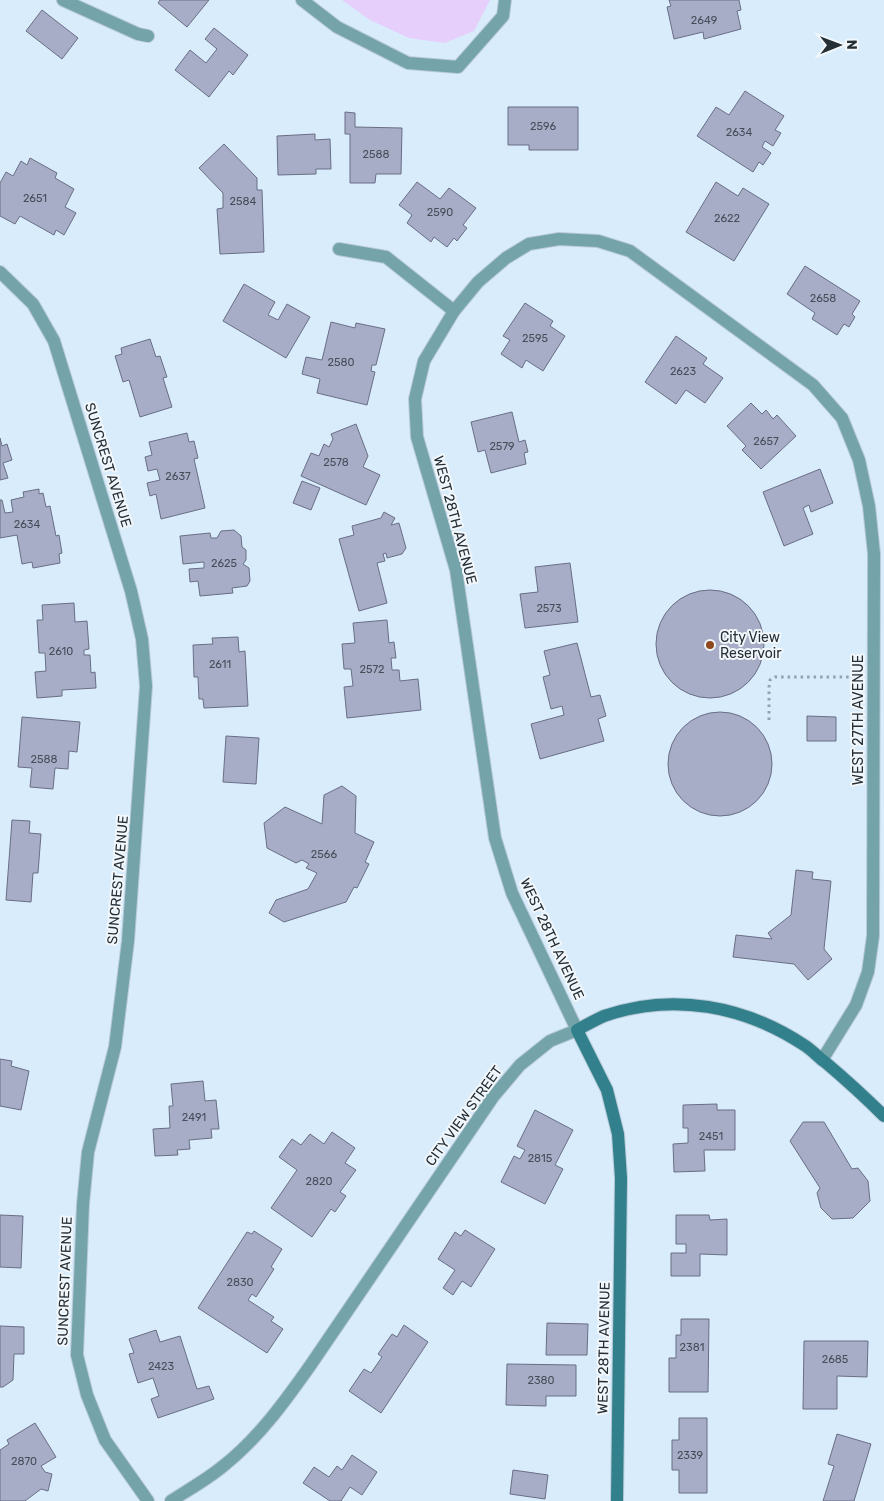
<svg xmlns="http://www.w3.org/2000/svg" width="884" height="1501" font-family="Rubik,sans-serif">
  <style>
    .green { fill: #e7cffc }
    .building { fill: #a8adc7; stroke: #696e86 }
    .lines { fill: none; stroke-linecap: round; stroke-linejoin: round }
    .street-casing { stroke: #b8cad8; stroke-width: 14 }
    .secondary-casing { stroke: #b8cad8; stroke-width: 14 }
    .path { stroke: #91a1ae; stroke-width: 3; stroke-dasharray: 2.5 4; stroke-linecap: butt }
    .street { stroke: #74a3aa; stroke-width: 12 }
    .secondary { stroke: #32808b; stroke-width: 12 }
    .poi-dot { fill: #8d481d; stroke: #f2f7fb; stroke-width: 2 }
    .labels { text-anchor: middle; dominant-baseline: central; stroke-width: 4; stroke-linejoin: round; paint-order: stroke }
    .number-label { font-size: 11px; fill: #464e5a }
    .street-label { font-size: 14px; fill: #252f36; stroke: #f2f7fb }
    .poi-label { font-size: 14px; fill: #252f36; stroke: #f2f7fb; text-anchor: start }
  </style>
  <rect width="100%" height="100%" fill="#d8ecfc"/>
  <path class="green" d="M342,0H490L474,31L445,43L409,38L370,20Z"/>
  <g class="building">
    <path d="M160,0H209L187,27L158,3Z"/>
    <path d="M669,0H739L741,10L737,11L741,29L704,39L703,32L674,39L667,7L671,6Z"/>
    <path d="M42,10L78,38L62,59L26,31Z"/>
    <path d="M214,28L248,55L233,75L229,71L209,97L175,70L190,50L206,63L217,49L205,39Z"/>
    <path d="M745,91L784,116L775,130L781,133L773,146L765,141L762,147L771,153L763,165L759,162L753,172L697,136L716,107L729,115Z"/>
    <path d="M508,107H578V150H529V145H508Z"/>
    <path d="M345,112L355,113V127L402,128L401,174H376L375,183H350V134H345Z"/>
    <path d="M315,134V140L330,139L331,169H316V174L278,175L277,136Z"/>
    <path d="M224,144L257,178V190H262L264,252L220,254L217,209L223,208V193L199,168Z"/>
    <path d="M30,158L57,173L55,178L74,189L65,207L76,213L64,235L56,230L54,235L20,216L15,224L0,216V183L6,172L13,176L21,161L27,165Z"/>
    <path d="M417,182L440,199L449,188L476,208L463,225L467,228L457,241L454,238L447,247L434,237L431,242L407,223L412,215L399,205Z"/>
    <path d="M716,182L738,196L743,188L769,204L734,261L686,232Z"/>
    <path d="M805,266L860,301L852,314L855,317L849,327L844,324L837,335L812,319L815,313L787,294Z"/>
    <path d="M244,284L275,302L268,315L278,320L287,304L310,317L286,358L223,321Z"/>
    <path d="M525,303L553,321L550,326L565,336L543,371L526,360L522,368L501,354L510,340L503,336Z"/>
    <path d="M331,322L355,328L356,323L385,329L376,365H372L371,371L375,372L367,405L317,393L320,379L302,374L306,357L322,360Z"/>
    <path d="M676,336L707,358L703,364L723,378L705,403L686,390L676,404L645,382Z"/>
    <path d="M150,339L156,357L160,356L167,377L163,378L172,407L140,417L129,380L123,382L115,356L122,354L121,348Z"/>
    <path d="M751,403L762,414L766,410L773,419L777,415L796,436L761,469L742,450L746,446L727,426Z"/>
    <path d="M512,412L519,442L525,440L528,452L524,453L526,464L491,473L485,450L478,452L471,422Z"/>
    <path d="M356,424L368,456L363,467L380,475L366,505L301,476L311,453L319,456L324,444L329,447L333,439L331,434Z"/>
    <path d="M187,433L189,442L194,441L198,458L194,459L205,508L161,519L156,494L150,496L147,483L160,480L157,469L148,471L145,457L152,455L149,442Z"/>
    <path d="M0,438L2,446L7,444L12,460L3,463L8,478L0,480Z"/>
    <path d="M820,469L833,503L811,512L809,505L803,508L813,534L784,546L763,492Z"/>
    <path d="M302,481L320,488L311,510L293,503Z"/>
    <path d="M39,489V494L43,493L46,507L50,506L56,536L59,535L62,553L59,554L60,563L33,568L32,562L22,564L17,535L0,538V500H2L5,513L13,512L11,500L24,497L23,492Z"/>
    <path d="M384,512L395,518L391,525L399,523L406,548L402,554L387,558L386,553L383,554L385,561L377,563L387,603L359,611L339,539L354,535L352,526L381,518Z"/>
    <path d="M234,530L241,536L242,547L246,550V560L243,564L249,568L250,581L247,586L232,588L233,593L200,596L198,581L190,582L189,569L204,568V562L183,564L180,536L210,533L211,538H217L221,531Z"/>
    <path d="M570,563L578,622L525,628L520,594L538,592L535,567Z"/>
    <circle cx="710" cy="644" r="54"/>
    <path d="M74,603L75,622L87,621L89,649L84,650V655H90L91,673L95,672L96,688L62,690V696L37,698L35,672L46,671L45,653H39L37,620H43L42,605Z"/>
    <path d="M387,620L389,643L394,642L396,658H391L392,670H399L400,681L418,679L421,710L347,718L344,687L353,686L351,669H344L342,644L355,643L353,623Z"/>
    <path d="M238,637L239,652L245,651L248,706L204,708L203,699H199L198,677H194L193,645L213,644L212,638Z"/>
    <path d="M577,643L591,697L600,695L606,716L598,719L604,741L540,759L531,724L564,715L562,706L551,709L543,677L550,675L544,651Z"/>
    <circle cx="720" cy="764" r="52"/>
    <path d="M807,716L836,717V741H807Z"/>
    <path d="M22,717L80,722L77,752L69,751L68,769L55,768L53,789L30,787L32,768L18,767Z"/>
    <path d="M226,736L259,738L256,784L223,782Z"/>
    <path d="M342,786L356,796L355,833L374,842L365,862L369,864L357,888L354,887L346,902L284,922L269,913L276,900L308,889L317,873L306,868L309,864L302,860L296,863L267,848L264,823L285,807L322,824L324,795Z"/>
    <path d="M12,820L30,821L29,833L41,834L38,873H33L31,902L6,900Z"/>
    <path d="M796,870L813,872L812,879L831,881L824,949L832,959L808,980L794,964L733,957L736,935L772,939L768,933L791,915Z"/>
    <path d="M0,1059L12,1061L11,1066L29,1071L21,1110L0,1106Z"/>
    <path d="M203,1081L205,1101L216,1100L219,1129H211L212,1138L189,1140L190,1149L177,1150L178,1155L155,1156L153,1129L170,1128L169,1106H173L171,1084Z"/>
    <path d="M717,1104V1110H735V1150H704L705,1171L674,1172L673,1144L688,1143V1128H683V1105Z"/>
    <path d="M535,1110L573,1130L555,1165L563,1169L545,1204L501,1182L514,1156L520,1159L525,1150L517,1146Z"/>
    <path d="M803,1122H824L852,1169L858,1168L868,1181L870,1201L853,1218L832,1219L821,1208L817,1193L820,1188L790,1141Z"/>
    <path d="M332,1132L355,1148L345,1163L356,1170L340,1192L346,1196L335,1212L331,1209L312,1237L271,1208L297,1170L279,1157L292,1139L301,1145L310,1134L324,1144Z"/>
    <path d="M0,1215L23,1216L21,1268L0,1267Z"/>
    <path d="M676,1215H709L710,1220L727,1219V1255L700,1254V1276H671V1253H686V1244H676Z"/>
    <path d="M465,1230L495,1249L471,1287L462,1281L453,1295L443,1288L455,1270L438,1259L455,1232L461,1236Z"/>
    <path d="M254,1231L282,1249L271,1267L274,1269L256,1297L252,1294L248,1300L274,1317L271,1321L283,1329L267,1353L198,1308L247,1232L252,1234Z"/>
    <path d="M681,1319H709L708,1392H669V1358H676V1335H681Z"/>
    <path d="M547,1323L588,1324L587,1355H546Z"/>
    <path d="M404,1325L428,1342L381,1413L349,1391L364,1369L371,1373L382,1357L378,1354L392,1334L397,1337Z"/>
    <path d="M0,1326L24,1327V1354H14L13,1380L3,1387H0Z"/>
    <path d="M156,1330L160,1342L180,1336L197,1389L209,1386L214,1399L158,1418L151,1399L159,1396L153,1378L138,1383L129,1354L134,1353L129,1339Z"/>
    <path d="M804,1341H868L867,1377L837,1376V1409H803Z"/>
    <path d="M507,1364L576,1365V1396H546V1406L506,1405Z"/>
    <path d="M679,1418H707V1493H679V1470H672V1440H679Z"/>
    <path d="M35,1423L56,1457L41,1466L45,1472L52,1474L48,1491L41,1489L25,1501H0V1450L9,1444L7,1440Z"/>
    <path d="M837,1434L871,1444L854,1501H823L834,1466L828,1464Z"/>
    <path d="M352,1455L377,1472L362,1495L350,1487L341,1501H330L303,1483L314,1467L329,1477L337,1466L342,1470Z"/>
    <path d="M513,1470L548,1475L545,1499L510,1494Z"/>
  </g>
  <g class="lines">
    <defs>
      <g id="street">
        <path d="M63,0L138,34L148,36"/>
        <path d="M302,0L337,27L408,63L458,67L503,16L505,0"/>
        <path d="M339,249L386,257L454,311"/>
        <path d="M0,272L33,304L54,341L131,591L142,639L146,686L128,941L115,1047L88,1152L83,1204L77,1355L87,1395L105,1440L148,1501"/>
        <path d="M171,1501C188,1490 206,1480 222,1467C259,1438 286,1400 312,1363L493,1097L520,1065L550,1041L577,1030L512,893L495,838L456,570L417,437L415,399L424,361L454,311L478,282L506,258L529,244L559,239L598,241L630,251L813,385L842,418L859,460L869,506L874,554L873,936L868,972L856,1005L822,1060"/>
      </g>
      <path id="secondary" d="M617,1501L621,1178L618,1134L607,1090L577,1030C586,1025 595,1020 604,1016C673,992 745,1006 804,1045C812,1050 818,1057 825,1062C845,1079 865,1097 884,1116"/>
    </defs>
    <use href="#street" class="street-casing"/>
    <use href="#secondary" class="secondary-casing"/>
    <path class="path" d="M769,720V687L770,680L775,677H855"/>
    <use href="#street" class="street"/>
    <use href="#secondary" class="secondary"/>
  </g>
  <circle class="poi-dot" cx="710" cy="645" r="5"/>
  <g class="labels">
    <g class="number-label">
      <text x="704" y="20">2649</text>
      <text x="543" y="126">2596</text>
      <text x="739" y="132">2634</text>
      <text x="376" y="154">2588</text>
      <text x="35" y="198">2651</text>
      <text x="243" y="201">2584</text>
      <text x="440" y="212">2590</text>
      <text x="727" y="218">2622</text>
      <text x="823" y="298">2658</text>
      <text x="535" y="338">2595</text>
      <text x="341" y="362">2580</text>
      <text x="683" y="371">2623</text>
      <text x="766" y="441">2657</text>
      <text x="502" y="446">2579</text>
      <text x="336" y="462">2578</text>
      <text x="178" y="476">2637</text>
      <text x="27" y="524">2634</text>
      <text x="224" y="563">2625</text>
      <text x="549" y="608">2573</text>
      <text x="61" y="651">2610</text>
      <text x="220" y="664">2611</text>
      <text x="372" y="669">2572</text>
      <text x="44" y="759">2588</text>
      <text x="324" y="854">2566</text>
      <text x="194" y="1117">2491</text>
      <text x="711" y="1136">2451</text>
      <text x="540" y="1158">2815</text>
      <text x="319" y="1181">2820</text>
      <text x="240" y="1282">2830</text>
      <text x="692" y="1347">2381</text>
      <text x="835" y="1359">2685</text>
      <text x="161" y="1366">2423</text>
      <text x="541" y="1380">2380</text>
      <text x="690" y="1455">2339</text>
      <text x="24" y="1461">2870</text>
    </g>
    <g class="street-label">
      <text transform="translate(108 465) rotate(73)">SUNCREST AVENUE</text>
      <text transform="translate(455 520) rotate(75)">WEST 28TH AVENUE</text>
      <text transform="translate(858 720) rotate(-90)">WEST 27TH AVENUE</text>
      <text transform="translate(118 880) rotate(-85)">SUNCREST AVENUE</text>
      <text transform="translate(552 939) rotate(65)">WEST 28TH AVENUE</text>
      <text transform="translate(464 1116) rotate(-54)">CITY VIEW STREET</text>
      <text transform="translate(65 1281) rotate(-88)">SUNCREST AVENUE</text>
      <text transform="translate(604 1348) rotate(-89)">WEST 28TH AVENUE</text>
    </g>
    <g class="poi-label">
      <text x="720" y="637">City View<tspan x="720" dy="16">Reservoir</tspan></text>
    </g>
  </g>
  <g transform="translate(839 45) rotate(89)" stroke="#f2f7fb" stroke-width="4" paint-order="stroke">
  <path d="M0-4L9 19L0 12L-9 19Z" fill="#252f36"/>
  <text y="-8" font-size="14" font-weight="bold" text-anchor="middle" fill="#252f36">N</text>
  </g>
</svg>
